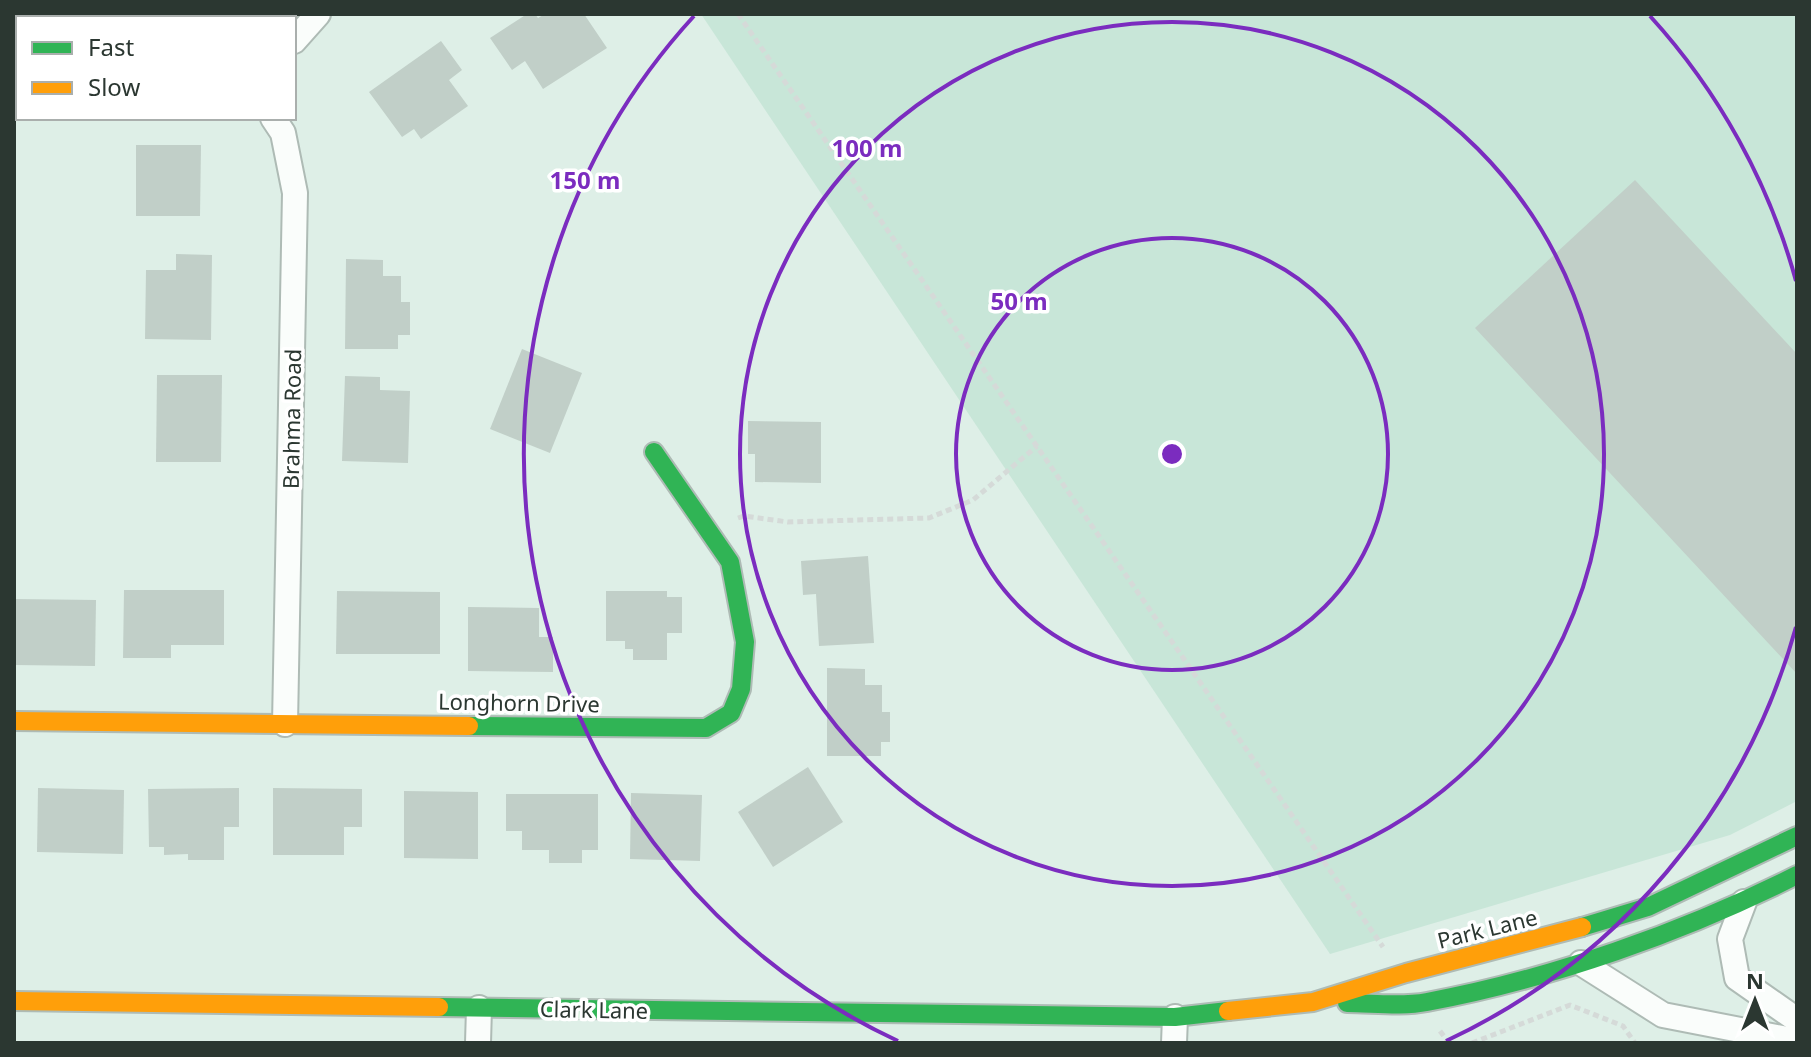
<svg xmlns="http://www.w3.org/2000/svg" width="1811" height="1057" font-family="'Noto Sans',sans-serif">
  <style>
    .grass { fill: #c8e6d8 }
    .building { fill: #c1cfc8 }
    .lines { fill: none; stroke-linecap: round; stroke-linejoin: round }
    .street-casing { stroke: #aebbb5; stroke-width: 28 }
    .fast-casing { stroke: #aebbb5; stroke-width: 22 }
    .slow-casing { stroke: #aebbb5; stroke-width: 22 }
    .path { stroke: #d5dad8; stroke-width: 5; stroke-dasharray: 6 4; stroke-linecap: butt }
    .street { stroke: #fafdfb; stroke-width: 24 }
    .fast { stroke: #30b455; stroke-width: 18 }
    .slow { stroke: #ff9f0a; stroke-width: 18 }
    .ring { fill: none; stroke: #7b2cbf; stroke-width: 4 }
    .labels { text-anchor: middle; dominant-baseline: central; stroke-width: 7; stroke-linejoin: round; paint-order: stroke }
    .street-label { font-size: 22px; fill: #2b3731; stroke: #fff }
    .centre { fill: #7b2cbf; stroke: #fff; stroke-width: 4 }
    .ring-label { font-size: 24px; text-anchor: middle; font-weight: bold; fill: #7b2cbf; stroke: #fff; stroke-width: 7; stroke-linejoin: round; paint-order: stroke }
  </style>
  <rect width="100%" height="100%" fill="#deefe7"/>
  <path class="grass" d="M701,14H1797V801L1730,835L1330,954Z"/>
  <g class="building">
    <path d="M527,14H535L538,18L545,14H584L607,48L543,89L525,61L512,70L490,38Z"/>
    <path d="M441,41L462,70L449,80L468,106L421,139L414,129L402,137L369,92Z"/>
    <path d="M136,145H201L200,216H136Z"/>
    <path d="M1635,180L1797,354V674L1475,328Z"/>
    <path d="M176,254L212,255L211,340L145,339L146,270H176Z"/>
    <path d="M346,259L383,260V276H401V302H410V335H398V349H345Z"/>
    <path d="M522,349L582,373L550,453L490,429Z"/>
    <path d="M157,375H222L221,462H156Z"/>
    <path d="M345,376L380,377V390L410,391L408,463L342,461Z"/>
    <path d="M748,421L821,422V483L755,482V454H748Z"/>
    <path d="M868,556L874,643L819,646L816,594L803,595L801,561Z"/>
    <path d="M124,590H224V645H171V658H123Z"/>
    <path d="M337,591L440,592V654H336Z"/>
    <path d="M606,591H667V597H682V633H667V660H633V649H625V641H606Z"/>
    <path d="M14,599L96,600L95,666L14,665Z"/>
    <path d="M468,607L539,608V637H553V672L468,671Z"/>
    <path d="M827,668L865,669V685H882V712H890V742H881V756H827Z"/>
    <path d="M808,767L843,822L773,867L738,812Z"/>
    <path d="M38,788L124,790L123,854L37,852Z"/>
    <path d="M239,788V827H224V860H188V854L164,855V847H149L148,789Z"/>
    <path d="M273,788L362,789V827H344V855H273Z"/>
    <path d="M404,791L478,792V859L404,858Z"/>
    <path d="M631,793L702,795L700,861L630,859Z"/>
    <path d="M506,794H598V850H582V863H549V850H522V831H506Z"/>
  </g>
  <g class="lines">
    <defs>
      <g id="street">
        <path d="M72,14L77,18"/>
        <path d="M294,41L318,14"/>
        <path d="M273,118L283,133L295,193L285,724"/>
        <path d="M1744,902L1730,939L1737,978L1797,1020"/>
        <path d="M1581,963L1663,1015L1797,1041"/>
        <path d="M478,1043L479,1008"/>
        <path d="M1174,1043L1175,1017"/>
      </g>
      <g id="fast">
        <path d="M469,726L706,728L731,713L741,689L745,642L730,562L654,452"/>
        <path d="M1582,927L1648,907L1797,836"/>
        <path d="M1347,1003C1372,1003 1402,1007 1427,1002C1551,979 1684,932 1797,875"/>
        <path d="M439,1007L1175,1017L1228,1011"/>
      </g>
      <g id="slow">
        <path d="M14,721L469,726"/>
        <path d="M14,1001L439,1007"/>
        <path d="M1228,1011L1313,1002L1406,973L1582,927"/>
      </g>
    </defs>
    <use href="#street" class="street-casing"/>
    <use href="#fast" class="fast-casing"/>
    <use href="#slow" class="slow-casing"/>
    <g class="path">
      <path d="M738,14L1383,947"/>
      <path d="M738,518L744,516L788,522L929,518L973,500L1037,446"/>
      <path d="M1440,1031L1449,1043"/>
      <path d="M1472,1043L1570,1005L1623,1026L1635,1043"/>
    </g>
    <use href="#street" class="street"/>
    <use href="#fast" class="fast"/>
    <use href="#slow" class="slow"/>
  </g>
  <g class="ring">
    <circle cx="1172" cy="454" r="216"/>
    <circle cx="1172" cy="454" r="432"/>
    <path d="M1796 627A648 648 0 0 1 1446 1041M898 1041A648 648 0 0 1 694 16M1650 16A648 648 0 0 1 1796 281"/>
  </g>
  <g class="labels">
    <g class="street-label">
      <text transform="translate(291 419) rotate(-89)">Brahma Road</text>
      <text transform="translate(519 702) rotate(1)">Longhorn Drive</text>
      <text transform="translate(1487 928) rotate(-14)">Park Lane</text>
      <text transform="translate(594 1009) rotate(1)">Clark Lane</text>
    </g>
  </g>
  <circle cx="1172" cy="454" r="12" class="centre"/>
  <g class="ring-label">
    <text x="867" y="157">100 m</text>
    <text x="585" y="189">150 m</text>
    <text x="1019" y="310">50 m</text>
  </g>
  <rect width="1811" height="1057" fill="none" stroke="#2b3731" stroke-width="32"/>
  <rect x="16" y="16" width="280" height="104" fill="#ffffff" stroke="#aaafad" stroke-width="2"/>
  <rect x="32" y="42" width="40" height="12" fill="#30b455" stroke="#aaafad" stroke-width="2"/>
  <text x="88" y="56" font-size="24" fill="#2b3731">Fast</text>
  <rect x="32" y="82" width="40" height="12" fill="#ff9f0a" stroke="#aaafad" stroke-width="2"/>
  <text x="88" y="96" font-size="24" fill="#2b3731">Slow</text>
  <g transform="translate(1755 1001)" stroke="#ffffff" stroke-width="6" paint-order="stroke">
  <path d="M0-6L14 30L0 20L-14 30Z" fill="#2b3731"/>
  <text y="-12" font-size="22" font-weight="bold" text-anchor="middle" fill="#2b3731">N</text>
  </g>
</svg>
